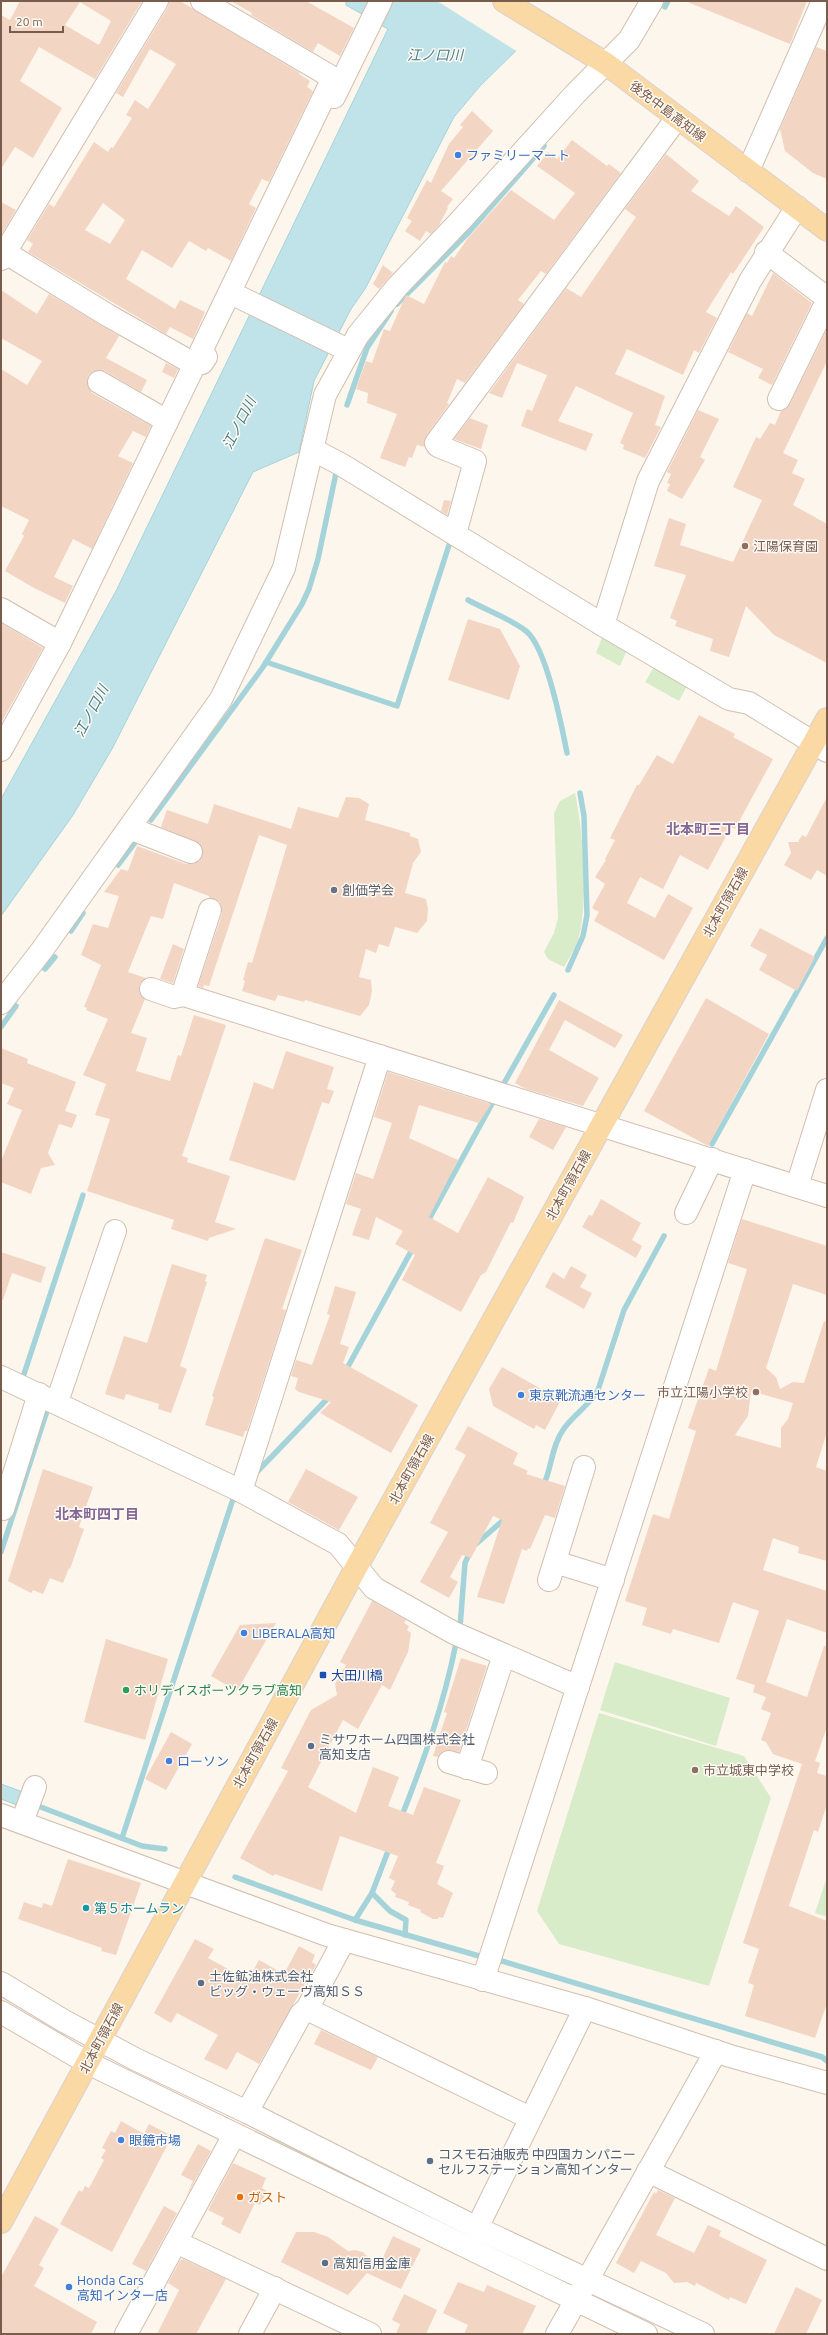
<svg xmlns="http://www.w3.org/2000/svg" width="828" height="2335" font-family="Ubuntu,'Noto Sans JP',sans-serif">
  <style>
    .green { fill: #d8ecc9 }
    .water { fill: #bfe3e8; stroke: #a5d3da }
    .pier { fill: #fdf6ec }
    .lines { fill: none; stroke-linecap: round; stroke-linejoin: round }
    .stream { stroke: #a5d3da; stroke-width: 5.5 }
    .building { fill: #f3d5c3; fill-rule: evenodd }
    .minor-casing { stroke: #d1beb0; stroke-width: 24 }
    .major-casing { stroke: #dad1cd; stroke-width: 24 }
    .minor { stroke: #fff; stroke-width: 22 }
    .major { stroke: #fbd9a5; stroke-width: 22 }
    .shop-dot { fill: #3f7fe0; stroke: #fffaf3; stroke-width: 1.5 }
    .education-dot { fill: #8d6e63; stroke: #fffaf3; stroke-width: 1.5 }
    .worship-dot { fill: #6b7280; stroke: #fffaf3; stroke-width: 1.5 }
    .transit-dot { fill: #1a4fb4; stroke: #fffaf3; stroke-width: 1.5 }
    .leisure-dot { fill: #2e9e5b; stroke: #fffaf3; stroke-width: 1.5 }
    .service-dot { fill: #5c6f8a; stroke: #fffaf3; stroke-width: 1.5 }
    .culture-dot { fill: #0f9aa8; stroke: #fffaf3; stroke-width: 1.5 }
    .food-dot { fill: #e8710a; stroke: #fffaf3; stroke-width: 1.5 }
    .labels { text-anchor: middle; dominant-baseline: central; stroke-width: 3; stroke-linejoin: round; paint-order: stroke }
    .street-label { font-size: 13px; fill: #7a5c4d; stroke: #fffaf3 }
    .shop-label { font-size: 13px; fill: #366cbe; stroke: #fffaf3; text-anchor: start }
    .education-label { font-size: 13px; fill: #785e54; stroke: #fffaf3; text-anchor: start }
    .worship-label { font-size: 13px; fill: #5b616d; stroke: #fffaf3; text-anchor: start }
    .transit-label { font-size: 13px; fill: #164399; stroke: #fffaf3; text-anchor: start }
    .leisure-label { font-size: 13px; fill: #27864d; stroke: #fffaf3; text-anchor: start }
    .service-label { font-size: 13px; fill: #4e5e75; stroke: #fffaf3; text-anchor: start }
    .culture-label { font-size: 13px; fill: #0d838f; stroke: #fffaf3; text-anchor: start }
    .food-label { font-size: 13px; fill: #c56008; stroke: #fffaf3; text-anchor: start }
    .water-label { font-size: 14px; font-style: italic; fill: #437c86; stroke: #fffaf3 }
    .neighbourhood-label { font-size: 14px; font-weight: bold; fill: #846695; stroke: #fffaf3 }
  </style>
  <rect width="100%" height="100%" fill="#fdf6ec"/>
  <g class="green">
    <path d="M603,635L627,650L620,666L596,653Z"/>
    <path d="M654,667L688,684L679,701L645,682Z"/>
    <path d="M575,793C583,830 590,911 576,946C572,953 568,960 564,967L548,959L544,952L554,933L558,918L554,813L560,801Z"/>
    <path d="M615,1662L730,1698L716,1746L600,1710Z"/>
    <path d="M599,1713L744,1756L771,1798L709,1986L559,1944L537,1911Z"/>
    <path d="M827,1877V1917L815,1913Z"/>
    <path d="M261,2129L460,2232L306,2159L260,2131Z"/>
  </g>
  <g class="water">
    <path d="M346,1H552L534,33L480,86L454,117L365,289L351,309L314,381L299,452L253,472L112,749L73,815L1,916V799L116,591L388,29L346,5Z"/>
    <path d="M1,1784L42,1799L17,1805L1,1799Z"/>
  </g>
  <path class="pier" d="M437,1H554L535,35L518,52Z"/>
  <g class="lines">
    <g class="stream">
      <path d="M665,7L668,1"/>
      <path d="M397,304L469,232L544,146"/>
      <path d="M347,405L367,348L391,311"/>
      <path d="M468,600C486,610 511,619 526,631C546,647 562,727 567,753"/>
      <path d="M266,662L397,706L450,542"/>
      <path d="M151,820L263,667L302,604L309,589L318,559L336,473"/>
      <path d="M118,865L136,841"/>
      <path d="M71,931L83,913"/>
      <path d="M45,969L55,957"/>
      <path d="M568,970L583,936L587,915L584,816L580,793"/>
      <path d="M1,1027L16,1006"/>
      <path d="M503,1085L554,995"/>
      <path d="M712,1144L827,938"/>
      <path d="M427,1223L494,1100"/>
      <path d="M345,1372L414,1246"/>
      <path d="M23,1377L83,1195"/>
      <path d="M254,1475L330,1396"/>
      <path d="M543,1486C552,1469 551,1447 563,1430C573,1415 589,1406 598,1390L624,1310L664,1236"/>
      <path d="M476,1544L508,1516"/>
      <path d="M1,1552L47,1411"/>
      <path d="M460,1627L465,1563L470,1552"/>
      <path d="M33,1804L142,1846L165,1849"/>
      <path d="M401,1818C424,1760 444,1704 456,1643"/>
      <path d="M122,1838L234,1496"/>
      <path d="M390,1846L372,1893L390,1911L406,1920L405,1935"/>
      <path d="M235,1877L355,1920L486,1958"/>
      <path d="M355,1920L372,1893"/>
      <path d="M495,1959L822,2057L827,2061"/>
    </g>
  </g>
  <g class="building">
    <path d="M20,1H142L95,79L39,47L20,81L62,108L33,158L15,147L1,169V15L10,20ZM80,2L111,21L99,45L65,25Z"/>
    <path d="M169,1H180L300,73L299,74L310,81L307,87L313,91L269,182L262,179L249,204L256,208L231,261L208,248L206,251L189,241L172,268L142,250L126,279L175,309L180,300L205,312L193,339L170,327L166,334L28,252L33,244L27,240L49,204L54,207L94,142L108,152L111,147L113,148L132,118L126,115L135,100L148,109L176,64L150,49L123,97L116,93L168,7ZM103,203L125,220L110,244L85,230Z"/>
    <path d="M231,1H306L354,28L340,56L318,43L313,52L251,15L252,13Z"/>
    <path d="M685,1H807L790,44Z"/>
    <path d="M816,47L827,51V179L813,173L785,151L780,129Z"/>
    <path d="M472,111L493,131L441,191L453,199L447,207L448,208L439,225L431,234L426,231L420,241L405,231L412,221L407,218L427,180L431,183L449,144L463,127L460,125Z"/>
    <path d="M572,140L607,166L609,164L621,173L546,274L541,271L518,300L524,304L465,383L457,379L447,403L449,404L426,436L425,447L417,445L412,458L409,457L405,467L380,458L397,414L367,403L368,393L356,389L366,361L372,363L384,329L390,331L406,295L424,304L445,262L447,263L451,256L454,258L468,238L511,190L554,220L575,193L537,166L548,152L557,159Z"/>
    <path d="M666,154L699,181L691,191L729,216L736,206L764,227L733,274L731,272L706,312L717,318L699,353L694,350L683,375L627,349L615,374L665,396L655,425L661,427L645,458L623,449L624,445L620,443L633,413L576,386L558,421L593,434L586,451L521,426L527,409L532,411L547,375L517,363L502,398L489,393L566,288L581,297L636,217L625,209Z"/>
    <path d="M1,202L16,210L1,235Z"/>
    <path d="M383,265L393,273L379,289L373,284Z"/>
    <path d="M773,273L812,303L772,385L758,378L763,369L728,352L747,313L752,316Z"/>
    <path d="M1,290L37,314L49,294L119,336L106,358L147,380L141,392L105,371H93L88,376L87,382L92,393L151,426L146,437L133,431L118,456L133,463L92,549L73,539L54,577L73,586L65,603L34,588L5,571L24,536L22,534L29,520L1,506V369L27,385L42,361L1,338Z"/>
    <path d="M827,329V361L783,453L798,460L792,473L805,479L793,505L827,524V663L774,635L746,606L729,657L710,651L713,639L675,626L677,621L670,618L686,575L654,566L669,518L686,524L680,545L733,562L762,500L733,487L756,437L760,439L770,423L775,425L781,411L790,404Z"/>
    <path d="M166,363L178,369L174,378L162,372Z"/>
    <path d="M698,410L719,419L700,457L705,460L682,499L667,491L670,484L667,483L671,474L667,472Z"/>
    <path d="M470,418L488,425L481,449L454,439Z"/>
    <path d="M444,500L451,501L447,515L441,511Z"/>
    <path d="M468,619L500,629L520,666L509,700L448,680Z"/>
    <path d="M1,623L43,648L1,723Z"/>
    <path d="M699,715L735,734L733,737L773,759L735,829L731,827L708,870L680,855L663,889L640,877L627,903L655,918L668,894L693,908L664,960L594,921L599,912L592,908L605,884L595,877L606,860L605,859L615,840L610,838L637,785H639L657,755L673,764Z"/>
    <path d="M346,797L359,798L369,804L365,820L410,833V836L418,839L421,852L413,863L405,893L426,899L428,909L427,921L417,933L395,927L389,947L379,944L376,953L366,949L359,977L371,980L372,991L369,1005L360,1016L305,1000L304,1002L278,995L275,1001L242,991L245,981L243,980L248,962L252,963L287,845L259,835L209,986L204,985L203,988L198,986L222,914V907L219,901L209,898V896L174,883L163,919L151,916L128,972L146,978L139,985V992L145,999L131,1033L147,1038L136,1071L170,1081L178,1055L181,1056L194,1015L226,1025L182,1156L188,1158L187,1162L230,1176L215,1222L236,1229L209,1238L208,1241L171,1229L174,1220L87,1191L110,1119L95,1115L106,1084L83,1075L108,1019L86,1010L87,1008L84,1007L101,965L81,955L93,924L108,928L119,896L104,892L121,869L128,871L137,846L186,864H193L199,861L203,850L200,844L161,827L167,810L208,824L214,804L291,829L298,807L338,818Z"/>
    <path d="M827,797V876L817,870L811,880L784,865L791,853L788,842H798L802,835L806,837Z"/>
    <path d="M760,928L815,957L797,991L759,970L767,955L750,946Z"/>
    <path d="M173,944L184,949L173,983L160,979Z"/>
    <path d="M706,998L769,1034L708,1146L644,1111Z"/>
    <path d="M559,1000L623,1035L615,1048L565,1020L549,1050L599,1078L583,1106L526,1089L515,1083Z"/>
    <path d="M1,1048L28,1059L27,1063L76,1082L65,1111L77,1115L72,1128L59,1124L48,1153L55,1165L41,1168L31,1194L1,1182V1161L22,1110L7,1104L14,1088L1,1083Z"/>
    <path d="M286,1051L334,1067L327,1089L334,1091L329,1104L322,1102L295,1181L229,1160L254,1082L273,1089Z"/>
    <path d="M388,1072L491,1104L479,1123L419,1105L409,1138L458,1160L429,1217L458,1233L488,1177L524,1197L513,1223L511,1222L486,1272L481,1275L461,1312L402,1280L415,1255L395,1244L403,1231L376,1217L369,1240L352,1235L361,1209L346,1204L356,1173L373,1179L392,1123L374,1117Z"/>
    <path d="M539,1119L566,1127L553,1150L529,1137Z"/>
    <path d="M601,1199L641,1223L632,1240L642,1246L636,1258L582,1227L589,1215L592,1216Z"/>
    <path d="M742,1219L827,1246V1295L793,1284L766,1368L776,1377L780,1389L793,1382L804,1383L824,1321L827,1322V1432L816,1467L827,1471V1561L798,1553L799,1547L773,1538L763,1570L827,1591V1633L787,1619L766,1682L807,1697L824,1646H827V1727L815,1761L820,1763L817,1773L827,1776V1804L818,1832L814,1830L789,1906L827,1921V2003L815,2038L745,2016L754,1985L748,1983L759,1949L743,1943L802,1764L773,1754L766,1742L761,1740L771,1713L761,1709L766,1697L753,1692L755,1685L736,1679L759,1611L733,1602L719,1643L673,1629L671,1634L642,1625L647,1608L625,1601L653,1514L669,1519L696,1431L688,1428L709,1368L716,1371L747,1269L728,1263ZM751,1391L793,1403L788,1419L781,1428V1448L735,1435L748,1416Z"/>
    <path d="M265,1238L302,1250L282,1309L286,1310L247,1431H245L243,1437L205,1425L214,1397L212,1396Z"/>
    <path d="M1,1252L46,1267L41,1283L12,1273L3,1300L1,1299Z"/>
    <path d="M172,1264L207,1275L205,1281L207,1282L180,1366L187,1369L171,1413L158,1409L159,1404L126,1394L124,1400L105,1394L124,1336L147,1343Z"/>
    <path d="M571,1266L587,1275L580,1287L592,1293L584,1309L545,1287L553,1272L564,1279Z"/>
    <path d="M335,1286L356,1292L340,1344L349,1347L343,1363L418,1405L391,1453L320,1413L331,1402L299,1392L295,1389L298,1378L291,1376L296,1360L312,1365L330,1315L327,1314Z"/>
    <path d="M502,1367L561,1400L545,1430L536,1425L534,1429L493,1406L489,1389Z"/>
    <path d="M468,1426L518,1453L513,1464L528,1471L526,1474L565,1486L555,1518L545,1515L530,1549L528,1548L527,1551L522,1549L504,1604L477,1597L502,1520L493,1516L471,1558L462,1555L450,1577L458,1582L449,1598L420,1582L448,1532L430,1523L466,1455L455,1449Z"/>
    <path d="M43,1469L93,1487L79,1527L84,1529L70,1569L69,1568L63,1583L50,1578L43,1594L33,1590L31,1593L8,1581Z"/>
    <path d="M306,1469L358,1497L339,1530L288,1502Z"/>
    <path d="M372,1601L406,1620L404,1623L409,1626L407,1630L411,1633L408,1652L390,1690L382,1685L358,1729L343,1720L308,1787L356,1813L373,1767L399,1777L388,1806L413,1815L424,1787L461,1800L436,1863L444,1866L437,1884L453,1893L443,1918L439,1917L438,1919H433L420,1912L421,1910L408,1905L409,1902L395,1897L396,1894L391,1890L395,1881L389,1878L398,1856L340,1836L322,1891L275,1874L273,1876L240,1858L288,1771L281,1768L311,1710L337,1695L335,1684L346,1665L340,1662Z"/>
    <path d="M276,1623L237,1691L211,1676L240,1625Z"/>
    <path d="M106,1639L168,1659L145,1740L84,1722Z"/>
    <path d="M461,1658L487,1666L459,1752L446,1750L438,1757L433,1756L447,1713L444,1712Z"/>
    <path d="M171,1732L192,1744L166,1790L145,1779Z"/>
    <path d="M68,1859L141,1883L116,1955L101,1951L102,1948L18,1919L24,1902L42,1908L43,1903L52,1906Z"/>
    <path d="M195,1939L214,1949L208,1958L248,1980L259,1960L284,1974L299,1946L315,1955L312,1962L316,1965L259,2064L237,2052L227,2070L204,2059L218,2035L177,2013L171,2023L154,2013Z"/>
    <path d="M321,2030L378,2057L371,2070L314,2044Z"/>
    <path d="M121,2121L144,2134L149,2124L172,2136L112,2252L60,2224L79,2190L82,2192L85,2186L89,2188L104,2160L101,2158L106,2150L102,2148L111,2131L115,2133Z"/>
    <path d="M198,2144L211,2151L185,2199L193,2181L181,2175Z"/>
    <path d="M233,2163L266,2178L262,2188L267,2191L260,2205L255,2203L240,2234L221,2224L224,2218L208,2210Z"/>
    <path d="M658,2190L675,2198L656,2235L694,2253L708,2225L721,2231L719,2236L767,2260L746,2304L730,2297L729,2300L696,2283L695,2286L687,2282L674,2283L666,2273L641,2261L634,2273L616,2263L654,2192L656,2194Z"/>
    <path d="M164,2206L177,2213L146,2271L132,2264Z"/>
    <path d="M35,2216L59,2229L39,2265L44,2268L34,2286L97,2322L91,2334H1V2277Z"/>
    <path d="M296,2232H314L328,2237L348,2251L355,2250L363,2252L378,2268L393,2236L421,2249L401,2289L367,2273L348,2295L281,2262Z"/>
    <path d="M183,2259L226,2279L196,2334H157L179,2290L168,2283L180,2261Z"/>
    <path d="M458,2282L484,2292L487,2285L536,2306L522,2334H464L468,2325L443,2313Z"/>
    <path d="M796,2287L822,2300L806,2334H774Z"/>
    <path d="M404,2294L437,2310L426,2334H396L400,2324L392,2320Z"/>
  </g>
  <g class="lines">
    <defs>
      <g id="minor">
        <path d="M202,1L340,82"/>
        <path d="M334,97L381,1"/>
        <path d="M748,171L823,1"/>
        <path d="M1,250L109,316L194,364L202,363L206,357"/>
        <path d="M766,252L827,298"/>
        <path d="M1,259L157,1"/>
        <path d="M237,296L348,350"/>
        <path d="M99,382L167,421"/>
        <path d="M779,399L827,301"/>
        <path d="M312,449L342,465L603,625L729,699L749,703L827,751"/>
        <path d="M455,534L475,461L438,446L436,443L677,118"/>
        <path d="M1,609L60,643"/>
        <path d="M603,625L648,481L750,281L797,207"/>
        <path d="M1,750L60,643L333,78"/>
        <path d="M129,828L191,852"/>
        <path d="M151,989L174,997L184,995L827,1196"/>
        <path d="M184,995L185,987L210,910"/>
        <path d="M1,1003L42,950L221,699L284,568L325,395L358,335L397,287L461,220L576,93L629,40L652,1"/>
        <path d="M797,1186L827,1090"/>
        <path d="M686,1213L712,1159"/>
        <path d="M1,1377L241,1491L338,1544L374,1588L454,1633L578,1687"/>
        <path d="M57,1402L115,1231"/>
        <path d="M241,1491L380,1056"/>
        <path d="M3,1509L39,1394"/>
        <path d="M555,1562L613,1580"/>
        <path d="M549,1580L584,1467"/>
        <path d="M449,1762L486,1773"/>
        <path d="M467,1768L504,1655"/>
        <path d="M1,1815L327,1935L585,2008L730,2056L827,2083"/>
        <path d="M22,1822L35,1787"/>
        <path d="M483,1980L745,1170"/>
        <path d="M1,1983L64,2021L135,2059L247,2112L477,2228L703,2334"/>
        <path d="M307,2009L530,2118"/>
        <path d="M1,2012L88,2063L646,2334"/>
        <path d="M247,2112L301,2014L307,2009L344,1940"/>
        <path d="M648,2171L827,2259"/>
        <path d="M477,2228L585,2008"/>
        <path d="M176,2242L370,2334"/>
        <path d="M126,2334L234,2135"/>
        <path d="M250,2334L275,2288"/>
        <path d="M557,2334L716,2051"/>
      </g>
      <g id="major">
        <path d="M504,1L605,63L827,230"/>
        <path d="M1,2222L357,1566L827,719"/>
      </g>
    </defs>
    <use href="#minor" class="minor-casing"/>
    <use href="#major" class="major-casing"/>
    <use href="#minor" class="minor"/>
    <use href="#major" class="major"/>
  </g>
  <g class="shop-dot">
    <circle cx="458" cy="155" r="4"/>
    <circle cx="521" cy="1395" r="4"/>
    <circle cx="244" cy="1633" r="4"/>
    <circle cx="169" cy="1761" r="4"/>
    <circle cx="121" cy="2140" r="4"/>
    <circle cx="69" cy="2287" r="4"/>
  </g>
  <g class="education-dot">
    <circle cx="745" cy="546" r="4"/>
    <circle cx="756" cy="1392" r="4"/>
    <circle cx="695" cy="1770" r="4"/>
  </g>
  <circle class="worship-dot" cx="334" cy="890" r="4"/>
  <rect class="transit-dot" x="319" y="1671" width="8" height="8" rx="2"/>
  <circle class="leisure-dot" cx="126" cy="1690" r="4"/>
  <g class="service-dot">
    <circle cx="311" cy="1746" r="4"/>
    <circle cx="201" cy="1983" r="4"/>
    <circle cx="430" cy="2161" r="4"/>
    <circle cx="325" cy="2263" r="4"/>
  </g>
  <circle class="culture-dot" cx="86" cy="1908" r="4"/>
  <circle class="food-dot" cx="240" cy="2197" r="4"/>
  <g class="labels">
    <g class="street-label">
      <text transform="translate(668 111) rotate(37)">後免中島高知線</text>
      <text transform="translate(725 902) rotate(-61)">北本町領石線</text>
      <text transform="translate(568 1185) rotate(-61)">北本町領石線</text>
      <text transform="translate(411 1469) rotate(-61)">北本町領石線</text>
      <text transform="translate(255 1753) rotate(-61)">北本町領石線</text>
      <text transform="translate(101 2038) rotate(-62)">北本町領石線</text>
    </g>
    <g class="shop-label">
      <text x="466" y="155">ファミリーマート</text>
      <text x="529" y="1395">東京靴流通センター</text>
      <text x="252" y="1633">LIBERALA高知</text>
      <text x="177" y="1761">ローソン</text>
      <text x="129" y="2140">眼鏡市場</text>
      <text x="77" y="2280">Honda Cars<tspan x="77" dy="15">高知インター店</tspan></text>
    </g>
    <g class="education-label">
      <text x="753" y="546">江陽保育園</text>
      <text x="748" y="1392" text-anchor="end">市立江陽小学校</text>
      <text x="703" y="1770">市立城東中学校</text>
    </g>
    <g class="worship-label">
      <text x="342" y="890">創価学会</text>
    </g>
    <g class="transit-label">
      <text x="331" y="1675">大田川橋</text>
    </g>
    <g class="leisure-label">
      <text x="134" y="1690">ホリデイスポーツクラブ高知</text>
    </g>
    <g class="service-label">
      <text x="319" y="1739">ミサワホーム四国株式会社<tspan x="319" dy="15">高知支店</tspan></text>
      <text x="209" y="1976">土佐鉱油株式会社<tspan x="209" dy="15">ビッグ・ウェーヴ高知ＳＳ</tspan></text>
      <text x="438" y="2154">コスモ石油販売 中四国カンパニー<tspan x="438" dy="15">セルフステーション高知インター</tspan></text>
      <text x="333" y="2263">高知信用金庫</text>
    </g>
    <g class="culture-label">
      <text x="94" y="1908">第５ホームラン</text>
    </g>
    <g class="food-label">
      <text x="248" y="2197">ガスト</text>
    </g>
    <g class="water-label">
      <text x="435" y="55">江ノ口川</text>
      <text transform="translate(239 423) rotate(-63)">江ノ口川</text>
      <text transform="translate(91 711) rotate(-62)">江ノ口川</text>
    </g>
    <g class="neighbourhood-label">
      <text x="708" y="829">北本町三丁目</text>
      <text x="97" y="1514">北本町四丁目</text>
    </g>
  </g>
  <rect width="828" height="2335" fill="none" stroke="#7a5c4d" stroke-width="4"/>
  <path d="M10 26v6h53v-6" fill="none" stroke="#7a5c4d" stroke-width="2"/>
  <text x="16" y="26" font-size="12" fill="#7a5c4d" stroke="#fffaf3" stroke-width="3" paint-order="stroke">20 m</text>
</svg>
